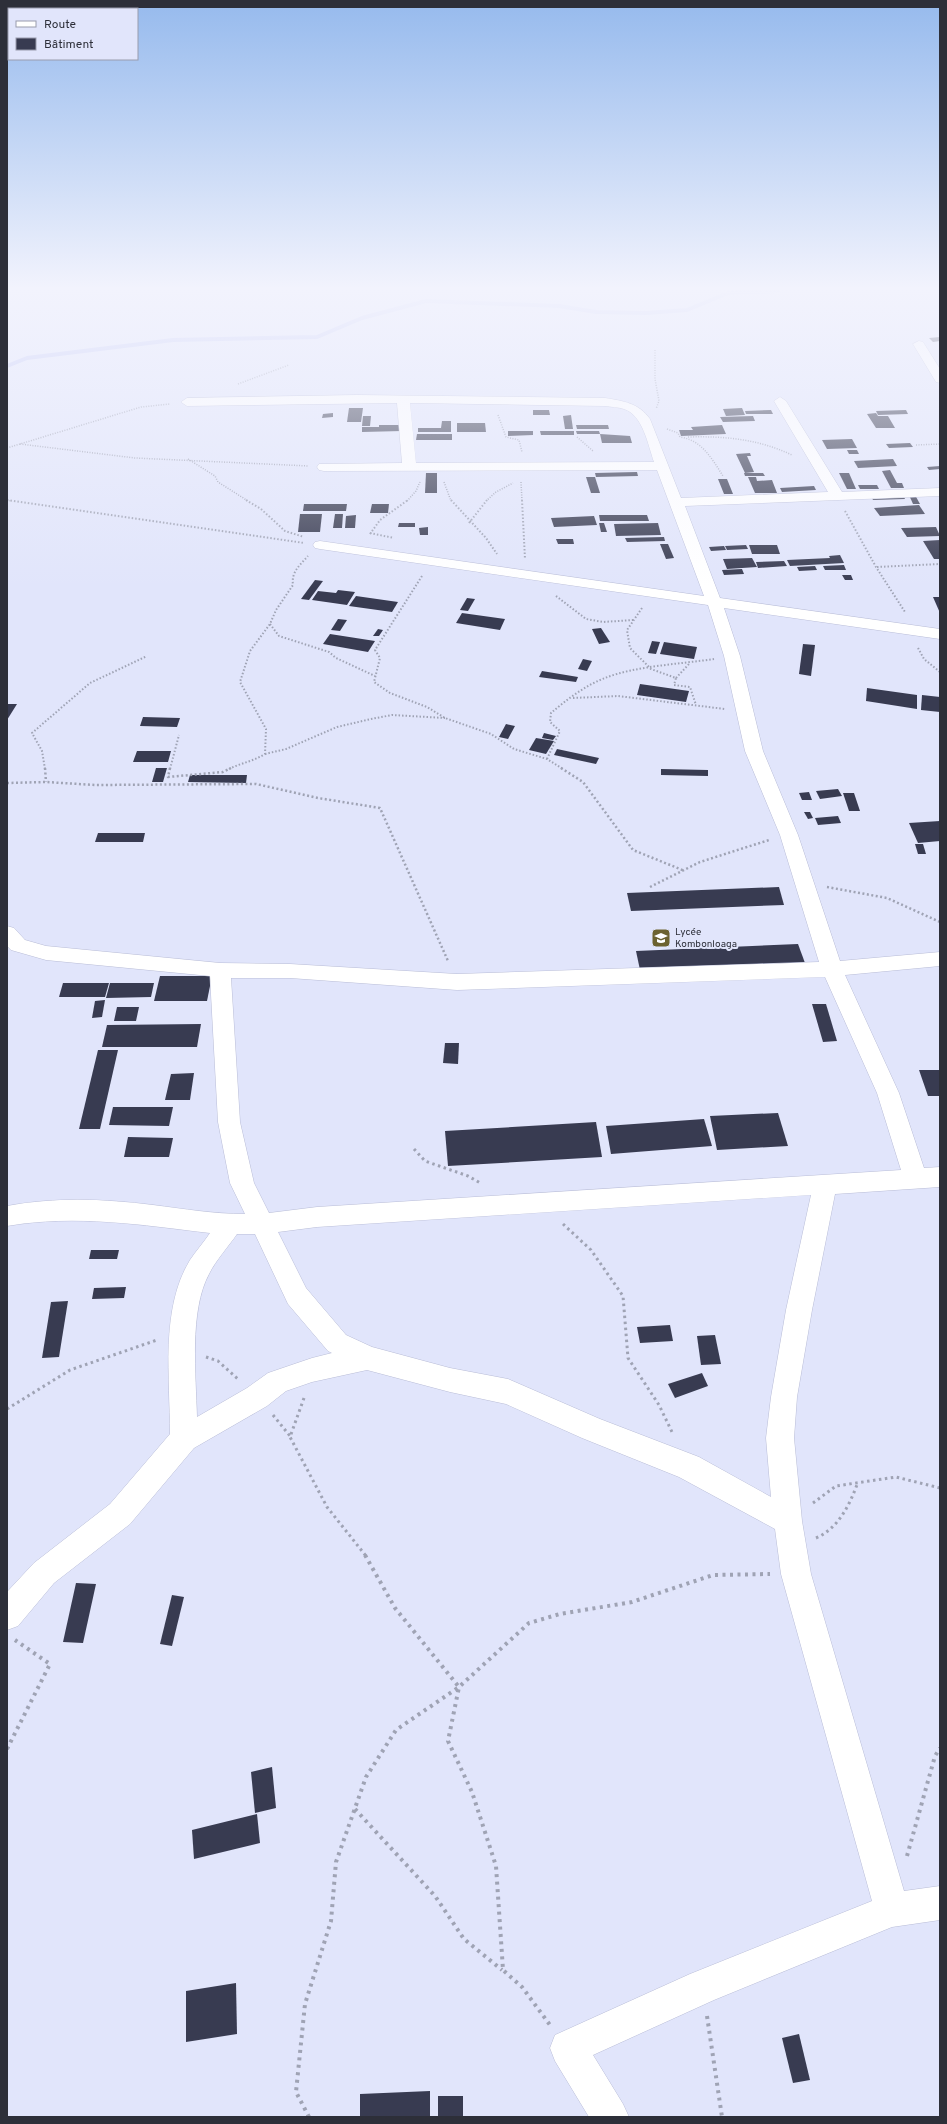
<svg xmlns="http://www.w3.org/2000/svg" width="947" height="2124" font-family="Overpass,sans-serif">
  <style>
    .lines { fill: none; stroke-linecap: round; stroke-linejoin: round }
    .stream { stroke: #bcc3f4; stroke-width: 4 }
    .building { fill: #383b51 }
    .minor-casing { stroke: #b9bdd7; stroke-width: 1 }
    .path-far4 { stroke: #9fa3b4; stroke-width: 1.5; stroke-dasharray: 1 1.5; stroke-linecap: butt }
    .path-far3 { stroke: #9fa3b4; stroke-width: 2; stroke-dasharray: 1.5 2; stroke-linecap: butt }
    .path-far2 { stroke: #9fa3b4; stroke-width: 2.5; stroke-dasharray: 2 2.5; stroke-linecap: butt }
    .path-far1 { stroke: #9fa3b4; stroke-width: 3; stroke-dasharray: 2.5 3.5; stroke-linecap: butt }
    .path { stroke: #9fa3b4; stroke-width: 4; stroke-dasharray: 3 4.5; stroke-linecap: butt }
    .minor { fill: #fff; fill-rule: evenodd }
    .labels { text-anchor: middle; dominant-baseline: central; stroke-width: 4; stroke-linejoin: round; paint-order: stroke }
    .poi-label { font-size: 10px; fill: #2d2f39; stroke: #e1e5fb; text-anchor: start }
  </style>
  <rect width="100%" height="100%" fill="#e1e5fb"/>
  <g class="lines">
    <path class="stream" d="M7,366L27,358L173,340L317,337L362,318L426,301L559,306L596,312L646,313L687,310L728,293L778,291"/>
  </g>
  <g class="building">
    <path d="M940,337V341L933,342L929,338Z"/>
    <path d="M349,408H363L361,422H347Z"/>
    <path d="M742,408L745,415L726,416L723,409Z"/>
    <path d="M533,410H549L550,415H533Z"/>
    <path d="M771,410L773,414H746L745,411Z"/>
    <path d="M906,410L908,414L878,415L876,411Z"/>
    <path d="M333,413V417L322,418L323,414Z"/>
    <path d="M876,413L878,416H888L895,428H876L867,414Z"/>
    <path d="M571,415L573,429H565L563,416Z"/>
    <path d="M363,416H371L370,426H362Z"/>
    <path d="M753,416L755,421L723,422L720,417Z"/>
    <path d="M442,421H451V432H418V428H441Z"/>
    <path d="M457,423H485L486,432H457Z"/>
    <path d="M379,425H402V431L362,432V427H379Z"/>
    <path d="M576,425H608L609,429H577Z"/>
    <path d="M722,425L726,434L681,436L679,430H693L691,427Z"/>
    <path d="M508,431H533V435L508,436Z"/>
    <path d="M540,431H574V435H541Z"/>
    <path d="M576,431H599L600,434H577Z"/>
    <path d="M417,434H452V440H416Z"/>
    <path d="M600,434L630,436L632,443H602Z"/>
    <path d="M852,439L857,448L827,449L822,440Z"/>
    <path d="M910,443L913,447L889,448L886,444Z"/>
    <path d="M847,450H857L859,454H849Z"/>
    <path d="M750,453L751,456H747L754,472L745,473L736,454Z"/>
    <path d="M893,459L897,466L858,468L854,461Z"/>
    <path d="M940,466V469L929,470L927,467Z"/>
    <path d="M890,470L897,483H902L904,488H891L882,471Z"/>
    <path d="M637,472L638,476L596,477L595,473Z"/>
    <path d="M426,473H437V493H425Z"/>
    <path d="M744,473H763L765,476H745Z"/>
    <path d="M839,473H849L856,489H847Z"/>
    <path d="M586,477H595L600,493H591Z"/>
    <path d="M748,477H756L757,481L772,480L777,493H755Z"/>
    <path d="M718,479H727L733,494H724Z"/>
    <path d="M858,485H877L879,489H860Z"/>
    <path d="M814,486L816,490L782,492L780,488Z"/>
    <path d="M903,495L905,499L873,500L871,496Z"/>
    <path d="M909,495H915L920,504H913Z"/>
    <path d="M304,504H347L346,511H303Z"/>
    <path d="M372,504H389L388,513H370Z"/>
    <path d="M919,505L925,514L880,516L874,508Z"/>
    <path d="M300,514H322L320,532H298Z"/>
    <path d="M335,514H343L342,528H333Z"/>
    <path d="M356,515L355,528H345L346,516Z"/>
    <path d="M599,515H647L649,521H600Z"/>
    <path d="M594,516L597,525L554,527L551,518Z"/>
    <path d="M399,523H415V527H398Z"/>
    <path d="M599,523H604L607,532H601Z"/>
    <path d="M658,523L661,535L616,536L614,524Z"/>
    <path d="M428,527V535H420L419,528Z"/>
    <path d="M936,527L940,536L907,537L901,528Z"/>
    <path d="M664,537L665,541L627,542L625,538Z"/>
    <path d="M556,539H573L574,544H558Z"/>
    <path d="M940,540V559H934L923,541Z"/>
    <path d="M660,544H668L674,558L666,559Z"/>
    <path d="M746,545L748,549L727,550L725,546Z"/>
    <path d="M749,545H777L780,554H752Z"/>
    <path d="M724,546L726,550L711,551L709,547Z"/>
    <path d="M840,555L844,563L790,566L787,560L830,558L829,556Z"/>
    <path d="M752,558L757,567L727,569L723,559Z"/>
    <path d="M784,561L787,566L758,568L756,562Z"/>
    <path d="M844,565L846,570H825L823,566Z"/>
    <path d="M815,566L817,570L799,571L797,567Z"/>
    <path d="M742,569L744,574L724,575L722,570Z"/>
    <path d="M842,575H851L853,580H845Z"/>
    <path d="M315,580L323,581L309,600L301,599Z"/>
    <path d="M338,590L355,592L347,605L312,600L318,591L336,593Z"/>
    <path d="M356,596L398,602L392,612L349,606Z"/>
    <path d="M933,597H940V613Z"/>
    <path d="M467,598L475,599L468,611L460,610Z"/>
    <path d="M462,613L505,619L500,630L456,623Z"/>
    <path d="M338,619L347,620L340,631L331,630Z"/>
    <path d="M601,628L610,642L599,644L592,629Z"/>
    <path d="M378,629L383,630L379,636H373Z"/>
    <path d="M330,634L375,641L368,652L323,644Z"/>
    <path d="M652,641L660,642L656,654L648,653Z"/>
    <path d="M664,642L697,647L694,659L660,654Z"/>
    <path d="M803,644L815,645L811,676L799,674Z"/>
    <path d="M583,659L592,661L587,671L578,669Z"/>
    <path d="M542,671L578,677L576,682L539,677Z"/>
    <path d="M640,684L689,691L686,702L637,695Z"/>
    <path d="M867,688L917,695V709L866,701Z"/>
    <path d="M922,695L940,697V712L921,710Z"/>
    <path d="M7,704H17L7,720Z"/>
    <path d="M143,717L180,718L177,727L140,726Z"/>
    <path d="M506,724L515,726L508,739L499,737Z"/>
    <path d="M544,733L556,736L553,740L542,738Z"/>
    <path d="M536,738L554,741L546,754L529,750Z"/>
    <path d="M557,749L599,758L596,764L554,755Z"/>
    <path d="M137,751H171L168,762H133Z"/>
    <path d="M156,768H167L163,782H152Z"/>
    <path d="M661,769L708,770V776L661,775Z"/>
    <path d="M190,775H247L246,783L188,782Z"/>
    <path d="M838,789L842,796L820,799L816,791Z"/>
    <path d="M809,792L812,800H802L799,793Z"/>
    <path d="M843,793H854L860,811H849Z"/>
    <path d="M804,812H810L813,818L808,819Z"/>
    <path d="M838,816L841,823L818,825L815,818Z"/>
    <path d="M940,821V841L918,843L909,823Z"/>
    <path d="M98,833H145L143,842H95Z"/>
    <path d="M915,844H923L926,854H918Z"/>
    <path d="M779,887L784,905L631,911L627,893Z"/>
    <path d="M798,944L805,963L640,970L636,951Z"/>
    <path d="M160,976H212L207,1001H154Z"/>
    <path d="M63,983H109L105,997H59Z"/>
    <path d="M110,983H154L151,997L106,998Z"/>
    <path d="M105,1000L102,1017L92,1018L95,1001Z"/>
    <path d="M812,1004H826L837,1041L823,1042Z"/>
    <path d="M117,1007H139L136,1021H114Z"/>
    <path d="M201,1024L197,1047H102L107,1025Z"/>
    <path d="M445,1043H459L458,1064L443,1063Z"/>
    <path d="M98,1050H118L100,1129H79Z"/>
    <path d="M919,1070H940V1096H928Z"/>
    <path d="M194,1073L190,1100H165L171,1074Z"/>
    <path d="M113,1107H173L169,1126L109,1125Z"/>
    <path d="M778,1113L788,1146L717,1150L710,1116Z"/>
    <path d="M704,1119L712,1146L611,1154L606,1126Z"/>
    <path d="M596,1122L602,1157L448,1166L445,1131Z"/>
    <path d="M128,1137L173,1138L169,1157H124Z"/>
    <path d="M91,1250H119L117,1259H89Z"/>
    <path d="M126,1287L124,1298L92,1299L94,1288Z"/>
    <path d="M68,1301L59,1357L42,1358L51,1302Z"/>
    <path d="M670,1325L673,1341L640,1343L637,1327Z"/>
    <path d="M715,1335L721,1364L701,1365L697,1336Z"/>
    <path d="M702,1373L708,1386L675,1398L668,1384Z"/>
    <path d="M76,1583L96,1584L83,1643L63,1642Z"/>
    <path d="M172,1595L184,1597L172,1646L160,1644Z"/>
    <path d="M272,1767L276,1808L255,1813L251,1772Z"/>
    <path d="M257,1814L260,1843L194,1859L192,1830Z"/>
    <path d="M236,1983L237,2034L186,2042V1991Z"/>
    <path d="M799,2034L810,2080L793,2083L782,2038Z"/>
    <path d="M430,2091V2117H360V2094Z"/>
    <rect x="438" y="2096" width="25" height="21"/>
  </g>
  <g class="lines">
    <defs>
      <g id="minor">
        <path d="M919,341L923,342L940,369V383L936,382L913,344Z"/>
        <path d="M357,395L605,398C623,401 639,403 650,419L681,498L828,492L774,401L780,397L786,401L842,492L940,488V496L685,506L720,598L940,629V639L724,608L740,656L763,751L798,835L840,961L940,952V966L845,975L899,1093L924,1168L940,1167V1187L835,1194L812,1310L797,1397L794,1438L802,1521L811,1574L904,1891L940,1886V1920L892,1927L714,2000L593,2055L623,2104L629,2117H589L555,2061L550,2048L555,2035L690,1974L872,1901L781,1574L775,1529L679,1477L582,1438L506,1404L450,1392L367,1370L312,1382L286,1391L267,1406L194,1448L130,1524L54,1583L18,1626L7,1630V1592L34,1563L110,1504L170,1434C170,1379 160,1309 190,1260C196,1251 204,1242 210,1233C142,1225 76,1214 7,1226V1206C56,1197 104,1199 153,1205C184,1209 214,1214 245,1214L230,1183L218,1122L210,976L46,960L11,950L7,946V926L14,928L25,940L46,946L220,963L290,964L457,974L819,962L780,835L745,751L724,656L708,605L320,549L315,548L313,545L315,542L320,541L704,596L657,470L324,471L319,470L317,467L319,464L402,463L397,403L187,406L181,402L187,398ZM410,403L605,406C611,407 618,407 624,409C643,415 648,445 654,462L416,463ZM825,977L877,1093L901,1170L317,1207L269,1213L254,1183L240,1122L231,978H290L457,990ZM811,1195L786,1310L771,1397L766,1438L771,1497L699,1457L600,1419L508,1379L450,1368L372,1347L346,1335L306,1288L278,1232L317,1227ZM237,1234H255L288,1304L328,1351L332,1353L312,1358L268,1373L247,1388L197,1417C196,1376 189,1311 209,1274C216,1260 228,1247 237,1234Z"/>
      </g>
    </defs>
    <use href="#minor" class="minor-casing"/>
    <g class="path-far4">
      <path d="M655,350V379L659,401L656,409"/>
      <path d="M238,384L289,365"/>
      <path d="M498,415L506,437L519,440L522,452"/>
      <path d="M667,429L678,433L680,437C702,440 712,459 723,476"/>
      <path d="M577,437L593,451"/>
      <path d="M688,437C725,436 758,439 792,455"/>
      <path d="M20,444L135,458L309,466"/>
      <path d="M916,445L940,444"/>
      <path d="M7,448L141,407L170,404"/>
      <path d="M188,459L215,476L218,482L248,501"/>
      <path d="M444,482L451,501"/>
      <path d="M521,482L522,501"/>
      <path d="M7,500L11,501"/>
      <path d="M407,501L416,491L420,482"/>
      <path d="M486,501L496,492L513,483"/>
    </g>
    <g class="path-far3">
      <path d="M7,500L304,543"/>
      <path d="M246,500L261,509L285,531L304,537"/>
      <path d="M451,500L486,538L497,554"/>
      <path d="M522,500L525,559"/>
      <path d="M845,511L876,567L905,612"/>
      <path d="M469,523L487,500"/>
      <path d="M370,533L394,538"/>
      <path d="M370,534L380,520L408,500"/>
      <path d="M877,567L940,564"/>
      <path d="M422,576L375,650L380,658L374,682L390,693L427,707L445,718L491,734L514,749L547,759L563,769"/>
      <path d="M556,596L586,619L603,622L633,620"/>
      <path d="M642,608L627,630L630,648L651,669L676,678L674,685L690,687L696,705"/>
      <path d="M270,624L279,636L329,652L336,658L375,676"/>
      <path d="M918,648L924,659L940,672"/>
      <path d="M676,678L689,664"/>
      <path d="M573,698L618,696L725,709"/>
      <path d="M265,754L286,749L337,727L371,719L392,715L445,718"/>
      <path d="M547,759L560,731L550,722L551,713C566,700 586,685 605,678C635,666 681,664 714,659"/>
      <path d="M45,769L42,751L32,733L90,683L147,656"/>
      <path d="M170,769L179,735"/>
      <path d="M229,769C241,763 254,761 265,754L266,729L240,682L250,651L270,624L276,610L293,585C291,572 300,565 308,556"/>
    </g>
    <g class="path-far2">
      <path d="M45,768L46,782"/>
      <path d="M170,768L168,777L223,772L231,768"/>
      <path d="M561,768L583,782L633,850L685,871"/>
      <path d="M7,783L46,782L95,785L256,784L318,798L380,808L448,961"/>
      <path d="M650,887L700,862L769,840"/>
      <path d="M827,887L887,898L940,922"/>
    </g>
    <g class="path-far1">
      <path d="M414,1149L425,1161L468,1176L482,1184"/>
      <path d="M563,1224L591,1250L623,1296L628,1358L659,1405L673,1434"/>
      <path d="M206,1357L218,1361L239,1380"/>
      <path d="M304,1398L290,1437L327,1507L366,1556"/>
      <path d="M7,1409L70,1370L157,1340"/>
      <path d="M273,1415L290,1436"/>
      <path d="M813,1503L836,1486L896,1477L940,1488"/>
      <path d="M816,1538C839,1528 850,1504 858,1482"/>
    </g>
    <g class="path">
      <path d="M365,1555L395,1608L459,1687L448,1741L472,1792L496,1866L503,1970L522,1987L550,2025"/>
      <path d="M7,1749L50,1664L15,1640"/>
      <path d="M355,1809L435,1896L464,1939L502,1970"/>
      <path d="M907,1856L935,1756L940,1748"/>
      <path d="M707,2016L722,2117"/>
      <path d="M309,2117L296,2092L305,2004L331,1921L336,1862L366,1777L396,1730L459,1687L529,1623L560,1614L632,1602L713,1575L770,1574"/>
    </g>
    <use href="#minor" class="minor"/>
  </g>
  <linearGradient id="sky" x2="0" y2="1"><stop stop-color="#96baed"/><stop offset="0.49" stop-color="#f2f3fd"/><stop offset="1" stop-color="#f2f3fd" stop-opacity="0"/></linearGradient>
  <rect width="947" height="588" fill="url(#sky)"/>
  <defs>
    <symbol id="school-square" viewBox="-11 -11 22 22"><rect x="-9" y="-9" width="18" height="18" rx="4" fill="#6c622f" stroke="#e1e5fb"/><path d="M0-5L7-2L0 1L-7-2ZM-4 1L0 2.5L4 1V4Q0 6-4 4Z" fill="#fff"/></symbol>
  </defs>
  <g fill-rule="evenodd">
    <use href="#school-square" x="650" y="927" width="22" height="22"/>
  </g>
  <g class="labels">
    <g class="poi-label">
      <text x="675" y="932">Lycée<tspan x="675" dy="12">Kombonloaga</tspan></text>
    </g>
  </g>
  <rect width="947" height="2124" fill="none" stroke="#2d2f39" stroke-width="16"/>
  <rect x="8" y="8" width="130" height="52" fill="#e1e5fb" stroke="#999cad"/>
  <rect x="16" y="21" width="20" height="6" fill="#ffffff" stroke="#999cad"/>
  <text x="44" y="28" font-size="12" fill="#2d2f39">Route</text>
  <rect x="16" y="38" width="20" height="12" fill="#383b51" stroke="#999cad"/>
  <text x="44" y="48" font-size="12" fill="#2d2f39">Bâtiment</text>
</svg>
